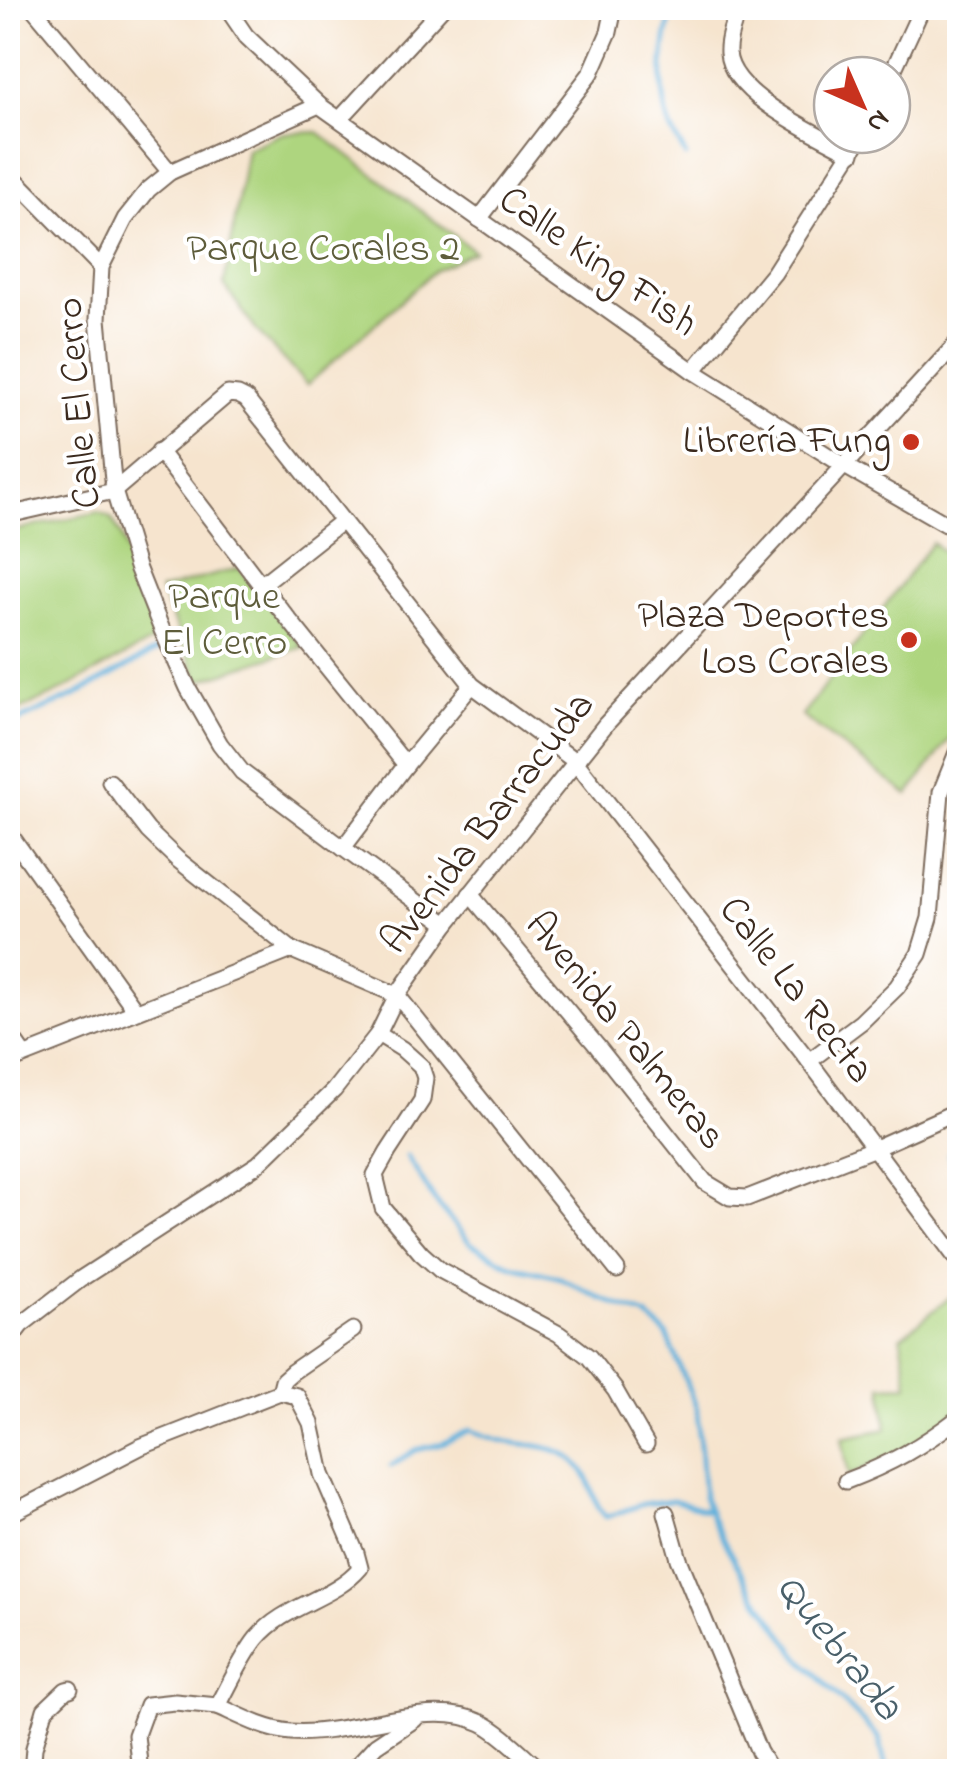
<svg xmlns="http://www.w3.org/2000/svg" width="967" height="1779" font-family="'Indie Flower',sans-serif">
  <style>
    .green { fill: #aed57f; stroke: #74804e; stroke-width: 2.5 }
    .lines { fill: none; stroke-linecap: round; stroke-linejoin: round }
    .stream { stroke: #61b1dc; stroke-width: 5 }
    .minor-casing { stroke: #7c6b5c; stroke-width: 19 }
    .minor { stroke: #fff; stroke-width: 15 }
    .poi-dot { fill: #c8321e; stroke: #fff; stroke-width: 4 }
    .labels { text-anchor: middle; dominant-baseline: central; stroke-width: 8; stroke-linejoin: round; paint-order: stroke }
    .park-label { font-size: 40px; fill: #5e5d3b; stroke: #fff }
    .street-label { font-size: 40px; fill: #3b2a1e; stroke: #fff }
    .poi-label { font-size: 40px; fill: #3b2a1e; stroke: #fff; text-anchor: end }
    .water-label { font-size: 42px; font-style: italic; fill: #4a606a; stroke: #fff }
  </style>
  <rect width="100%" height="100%" fill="#fff"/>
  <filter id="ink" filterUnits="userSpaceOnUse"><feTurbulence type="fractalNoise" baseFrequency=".01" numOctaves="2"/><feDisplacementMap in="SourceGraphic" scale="20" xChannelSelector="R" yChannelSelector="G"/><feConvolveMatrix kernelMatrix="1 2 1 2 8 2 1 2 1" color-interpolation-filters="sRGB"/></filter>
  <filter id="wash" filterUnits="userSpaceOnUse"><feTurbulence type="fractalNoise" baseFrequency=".0048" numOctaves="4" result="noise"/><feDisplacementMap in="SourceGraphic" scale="40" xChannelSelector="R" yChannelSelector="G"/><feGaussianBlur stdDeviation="2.25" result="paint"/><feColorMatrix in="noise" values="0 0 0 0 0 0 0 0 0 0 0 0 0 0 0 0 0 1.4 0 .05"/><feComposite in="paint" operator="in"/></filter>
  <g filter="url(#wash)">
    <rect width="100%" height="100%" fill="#f6e4ce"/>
    <g class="green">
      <path d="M318,132L474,251L434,271L307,385L256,330L224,285L247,149L283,133Z"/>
      <path d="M99,512L111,518L121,535L156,639L51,696L8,715V532Z"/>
      <path d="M932,543L959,564V726L908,795L802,716Z"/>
      <path d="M239,568L303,647L199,681L160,590Z"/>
      <path d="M959,1290V1409L920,1441L849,1476L842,1438L887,1429L882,1386L908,1385L901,1337Z"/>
    </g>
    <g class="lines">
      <g class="stream">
        <path d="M673,8C663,45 658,81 668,120C671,132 680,144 686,156"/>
        <path d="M8,729L22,719L74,696L179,638"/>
        <path d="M949,1154L960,1182"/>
        <path d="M407,1156L435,1201L470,1243L512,1266L558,1277L602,1299L647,1316L667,1335L697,1409L704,1497L712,1520L748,1585L799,1657L879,1738L887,1772"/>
        <path d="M391,1466L416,1450L442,1444L470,1430C483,1435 495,1440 508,1442C533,1446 564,1445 581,1468C593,1482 592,1503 606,1517L643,1504L673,1500L709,1511"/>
      </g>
    </g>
  </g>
  <g filter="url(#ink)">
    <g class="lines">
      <defs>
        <g id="minor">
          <path d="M33,8L170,172"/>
          <path d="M227,8L246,36L319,105L693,371L843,465L960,532"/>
          <path d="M739,8C734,21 727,39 728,53C731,96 818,134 852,153"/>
          <path d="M891,75L922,8"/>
          <path d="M319,105L170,172L148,190L125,219L101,267L98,319L114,491L137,567L162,630L188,688L220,744L242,772L343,848L447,924"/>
          <path d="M340,119L442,8"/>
          <path d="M8,172L101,267"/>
          <path d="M479,219L591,73L609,32L614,8"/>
          <path d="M693,371L774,273L862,135"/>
          <path d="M159,451L261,585L406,765"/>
          <path d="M8,515L114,491L228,394L238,395L246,399L472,685L575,761L809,1061L960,1263"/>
          <path d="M261,585L342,521"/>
          <path d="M110,782L148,831L177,859L292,950"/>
          <path d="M9,833L136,1011"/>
          <path d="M343,848L406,765L472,685"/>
          <path d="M470,894L597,1046L705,1182L730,1197L747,1198L875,1148L960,1110"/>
          <path d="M8,1032L24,1055"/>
          <path d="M378,1034L402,1049L421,1066L425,1078L422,1100L388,1152L375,1175L383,1208L421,1253L440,1270L559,1334L589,1357L615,1390L646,1444"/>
          <path d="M809,1061L861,1022L897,987L919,954L930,918L941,792L960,745"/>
          <path d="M8,1062L292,950L397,995L617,1270"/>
          <path d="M8,1342L21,1325L82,1278L258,1164L334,1090L378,1034L397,995L447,924L606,724L960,340"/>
          <path d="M280,1392L283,1380L292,1372L353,1330"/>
          <path d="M846,1481C891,1464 922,1446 960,1417"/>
          <path d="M666,1513L679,1559L759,1752L771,1772"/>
          <path d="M8,1515L140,1447L280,1392L297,1396L311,1423L322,1474L356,1553L360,1568C334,1599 284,1605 257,1638C243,1655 229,1686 218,1706L175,1702L147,1705L136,1735L140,1772"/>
          <path d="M218,1706C240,1716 266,1730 291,1732C350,1737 428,1697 482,1723C501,1732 526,1758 543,1772"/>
          <path d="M32,1772L34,1748L45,1710L66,1690L70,1689"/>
          <path d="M351,1772L376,1745L415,1719"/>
        </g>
      </defs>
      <use href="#minor" class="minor-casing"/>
      <use href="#minor" class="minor"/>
    </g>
  </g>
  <g class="poi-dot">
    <circle cx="911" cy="442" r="10"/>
    <circle cx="909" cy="640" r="10"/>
  </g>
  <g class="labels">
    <g class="park-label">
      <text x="323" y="250">Parque Corales 2</text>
      <text x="224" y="598">Parque<tspan x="224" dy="46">El Cerro</tspan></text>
    </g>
    <g class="street-label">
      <text transform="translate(597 263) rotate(35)">Calle King Fish</text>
      <text transform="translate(80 403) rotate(-95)">Calle El Cerro</text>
      <text transform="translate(489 824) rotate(-52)">Avenida Barracuda</text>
      <text transform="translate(795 991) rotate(52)">Calle La Recta</text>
      <text transform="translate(624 1032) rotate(51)">Avenida Palmeras</text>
    </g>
    <g class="poi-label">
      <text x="891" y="442">Librería Fung</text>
      <text x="889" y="617">Plaza Deportes<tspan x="889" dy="46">Los Corales</tspan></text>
    </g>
    <g class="water-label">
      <text transform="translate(838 1648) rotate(51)">Quebrada</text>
    </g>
  </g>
  <rect width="967" height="1779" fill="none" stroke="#fff" stroke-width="40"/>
  <g transform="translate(862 105) rotate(135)"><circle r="48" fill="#ffffff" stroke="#b1aaa5" stroke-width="2.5"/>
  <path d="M0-8L18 38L0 25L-18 38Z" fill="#c8321e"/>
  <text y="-15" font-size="28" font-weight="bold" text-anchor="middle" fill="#3b2a1e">N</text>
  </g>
</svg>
